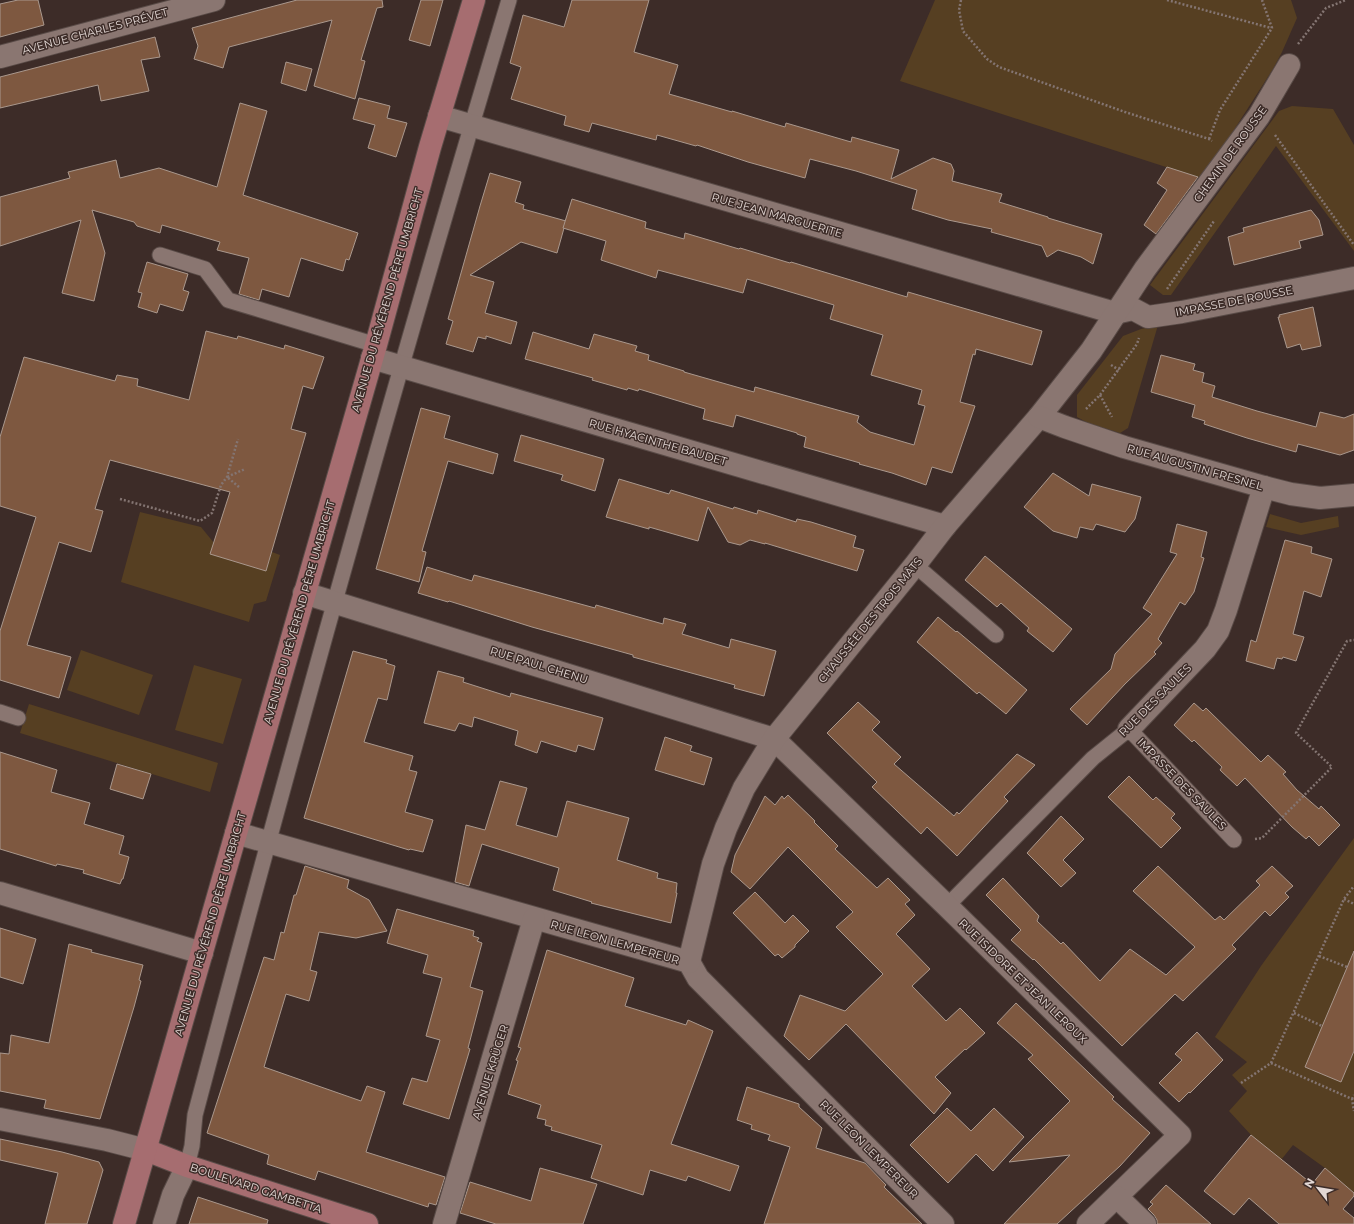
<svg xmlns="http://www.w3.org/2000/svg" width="1354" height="1224" font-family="Montserrat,sans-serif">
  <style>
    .green { fill: #563f22 }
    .building { fill: #7e5840; stroke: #aa988d }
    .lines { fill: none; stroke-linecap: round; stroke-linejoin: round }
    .service-casing { stroke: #594b47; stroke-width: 17 }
    .pedestrian-casing { stroke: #594b47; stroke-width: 24 }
    .minor-casing { stroke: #594b47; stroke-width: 24 }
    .tertiary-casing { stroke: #594b47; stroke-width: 24 }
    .secondary-casing { stroke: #594b47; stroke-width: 24 }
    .path { stroke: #847572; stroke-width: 2.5; stroke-dasharray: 2 2; stroke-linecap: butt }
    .service { stroke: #8a7671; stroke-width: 15 }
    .pedestrian { stroke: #8a7671; stroke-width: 22 }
    .minor { stroke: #8a7671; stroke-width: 22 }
    .tertiary { stroke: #8a7671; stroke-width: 22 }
    .secondary { stroke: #a66d70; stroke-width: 22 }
    .labels { text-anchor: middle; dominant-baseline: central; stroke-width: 3; stroke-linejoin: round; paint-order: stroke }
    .street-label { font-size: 11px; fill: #e3d8d5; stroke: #3d2c28 }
  </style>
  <rect width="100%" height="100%" fill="#3d2c28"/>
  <g class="green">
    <path d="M935,0H1291L1297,18L1282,52L1273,69L1232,133L1200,178L900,81Z"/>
    <path d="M1292,106L1333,109L1354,145V251L1276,146L1171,295H1163L1150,285L1279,111Z"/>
    <path d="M1158,325L1128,428L1120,433L1088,423L1077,417V395L1123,336L1141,329Z"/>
    <path d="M140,512L201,527L214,543L266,571L272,552L280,555L266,601L254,604L249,622L121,582Z"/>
    <path d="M1270,514L1301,523L1338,516L1339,527L1301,535L1266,527Z"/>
    <path d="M81,650L153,675L139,715L67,690Z"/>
    <path d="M194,665L242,679L223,744L175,730Z"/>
    <path d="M29,704L218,763L210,792L20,733Z"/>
    <path d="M1354,838V950L1306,1067L1341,1082L1354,1051V1193L1325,1168L1293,1145L1281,1160L1251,1135L1229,1111L1247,1091L1232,1075L1247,1062L1215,1037L1261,966Z"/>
  </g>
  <g class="building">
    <path d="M18,0H38L44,25L0,37V4Z"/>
    <path d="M297,0H382L383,7L377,8L361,60L365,61L355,99L314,86L332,20L229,47L223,68L194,59L198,46L192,28Z"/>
    <path d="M421,0H443L430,46L409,40Z"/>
    <path d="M572,0H649L634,52L678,65L669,94L732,112V111L785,127L786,123L851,142L852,137L899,150L891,179L933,158L951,164L954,171L952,181L1002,194L999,202L1048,217V218L1102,234L1093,264L1081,257L1058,250L1047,257L1042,246L991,232L992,229L948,220L912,209L917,190L856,171L810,159L805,178L748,162L697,145L696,146L657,135L656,140L592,123L589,132L564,125L566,116L511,99L521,67L510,63L523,15L564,27Z"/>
    <path d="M155,37L160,57L141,60L149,91L101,101L98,85L0,108V77Z"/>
    <path d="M286,62L312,69L306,91L281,83Z"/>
    <path d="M359,98L390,106L387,118L407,123L396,157L368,148L375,125L353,119Z"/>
    <path d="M240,103L267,111L243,195L358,233L349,260L346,259L343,271L301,258L289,297L262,289L259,300L239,294L249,258L217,250L220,242L162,225L160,233L137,226L134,222L92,210L105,253L94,301L62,293L81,220L0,246V197L70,178L68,172L116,160L120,178L159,168L217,187Z"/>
    <path d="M1167,167L1198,177L1156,234L1144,225L1167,190L1157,183Z"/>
    <path d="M490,173L521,182L515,202L524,205L523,209L566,221L557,253L521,242L470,275L494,282L485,313L517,322L511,344L486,336V339L478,337L473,352L446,344L453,321L448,319L480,206Z"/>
    <path d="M572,199L646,222L645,228L684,239L685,233L739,249L740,248L790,263L791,262L907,297L908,292L1042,331L1032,365L976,349L975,355L973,354L960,402L975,406L952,473L932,467L926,485L892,473L859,464L860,463L804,447L806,437L797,434V433L736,415L733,427L703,419L705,409L639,389L638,391L628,388L627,390L592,380L593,378L525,359L533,332L589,349L594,334L637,346L635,351L649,355L648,360L684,371V372L754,392L755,387L859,416L857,422L870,432L914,445L925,406L918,404L922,390L871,375L883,335L830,319L834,305L747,279L743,293L658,270L656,278L601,260L606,241L563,228Z"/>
    <path d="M1311,210L1319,220L1323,235L1299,241L1301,248L1234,265L1228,237L1244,232L1243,228Z"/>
    <path d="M147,262L188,274L183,290L189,292L183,311L160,304L157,313L138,307L142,293L138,292Z"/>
    <path d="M1313,307L1321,346L1302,350L1300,344L1287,348L1278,317H1280L1279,315Z"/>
    <path d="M206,331L237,339L238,336L284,349L285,345L324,357L313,389L303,386L291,429L306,433L266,571L210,554L230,492L110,460L95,509L103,511L91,552L59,542L27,645L71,657L59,698L0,680V631L36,517L0,506V437L24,357L115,381L117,375L138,379L137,386L189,400Z"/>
    <path d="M1161,355L1195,364L1193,370L1204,373L1202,382L1215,386L1212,397L1257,411L1316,427L1320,412L1344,418L1354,414V450L1340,455L1298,444L1296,452L1247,438L1204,424L1205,421L1192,417L1195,405L1151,392Z"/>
    <path d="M421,408L450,416L444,438L498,454L493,474L448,461L422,551L426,552L419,582L376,569Z"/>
    <path d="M521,435L604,459L595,491L561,480L563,475L514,461Z"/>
    <path d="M1053,473L1089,496L1092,484L1141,497L1135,519L1125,532L1096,524L1093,530L1080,527L1077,538L1053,531L1024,507Z"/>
    <path d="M619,479L669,494L671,490L733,509L734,507L757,514L758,510L796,522L797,519L811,522L856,536L853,547L864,550L857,571L765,543V544L750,540L740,545L728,542L708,507L698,541L649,527V529L606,517Z"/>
    <path d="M1177,524L1207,532L1201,557L1204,558L1194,592L1185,605L1180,602L1158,639L1162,643L1154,652L1156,654L1125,684L1087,725L1070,709L1111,669L1115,654L1152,614L1143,608L1177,554L1170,552Z"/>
    <path d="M1285,540L1312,547L1311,553L1332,559L1321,597L1304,591L1293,634L1304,637L1296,661L1283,657L1282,659L1277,658L1274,669L1246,661L1251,640L1256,642Z"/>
    <path d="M985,556L1072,629L1053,652L1027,631L1029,628L1001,603L997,607L965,580Z"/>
    <path d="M427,567L472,581L474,575L595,608L596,605L663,624L664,618L686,624L682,634L729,648L731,639L776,651L764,696L734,688L735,685L633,657V655L532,627L449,601L448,602L418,593Z"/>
    <path d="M938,617L956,632L957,631L1027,690L1006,714L979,692L977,694L917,642Z"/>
    <path d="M353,651L387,660L386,663L395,666L387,700L378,698L364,742L413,756L409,770L417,772L405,812L433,820L423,852L410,849L409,850L304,818Z"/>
    <path d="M438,671L464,678L463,682L510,697L511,693L603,718L594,750L578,745L576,752L541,741L537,753L515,745L518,731L474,717L472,727L459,723L455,731L424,723Z"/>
    <path d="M858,702L880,722L872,730L901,757L894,764L954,816L957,812L959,814L1017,754L1035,765L1004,797L1008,801L957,856L927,827L921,834L872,787L877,782L827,733Z"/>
    <path d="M1194,703L1203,711L1206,708L1261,762L1268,755L1286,772L1283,774L1297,790L1319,809L1321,806L1340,825L1319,846L1309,836L1306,839L1292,827L1245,778L1237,786L1220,770L1222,767L1194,740L1192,742L1174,725Z"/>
    <path d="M665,737L692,746L690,751L712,758L704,785L655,770Z"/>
    <path d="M0,752L57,770L51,792L90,803L84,824L124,836L119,854L129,857L123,879H122L120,884L83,873L84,870L57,864L56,866L0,849Z"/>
    <path d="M117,764L151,774L143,799L110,789Z"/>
    <path d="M1129,776L1153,800L1156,797L1175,814L1171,818L1181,828L1161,848L1108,797Z"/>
    <path d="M500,781L527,788L516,825L557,837L567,801L629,818L617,860L658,873L657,878L677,883L676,893H677L671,923L591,903L592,902L553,890L559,868L482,844L469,886L455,882L466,825L485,830Z"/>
    <path d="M788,795L815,821L814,822L838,846L835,849L877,888L888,878L910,900L905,904L915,915L896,934L930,969L912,986L946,1021L960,1008L985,1033L966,1050L965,1049L935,1077L951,1093L934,1114L846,1024L809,1060L784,1036L800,995L845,1011L883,974L836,927L853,912L788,847L750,889L731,872L735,855L765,796L775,805L782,796L784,799Z"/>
    <path d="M1061,816L1084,839L1063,860L1076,873L1061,887L1027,853Z"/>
    <path d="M305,866L349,880L347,888L369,900L387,931L356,938L319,932L310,970L317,972L309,1001L286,994L264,1067L361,1101L367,1086L385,1092L366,1152L445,1177L436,1205L429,1203L428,1207L318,1171L315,1180L267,1164L269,1155L207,1133L264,957L274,960L281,932L284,933L294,895H296Z"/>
    <path d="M1158,866L1215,920L1220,916L1224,920L1260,885L1256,881L1272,866L1293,886L1285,893L1289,897L1270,916L1265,911L1232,945L1236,949L1183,1001L1175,994L1122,1046L1034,959L1033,960L1011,940L1021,930L986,895L1003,878L1039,916L1037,921L1061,944L1063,942L1100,981L1130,949L1166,975L1195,947L1133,891Z"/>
    <path d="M755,892L785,923L793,915L809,931L795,945V947L782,958L778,954L775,956L733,913Z"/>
    <path d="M397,909L474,931L473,936L479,938L477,941L482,943L470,987L483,991L468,1048L470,1049L449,1119L403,1104L412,1078L427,1082L440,1040L426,1036L442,978L423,973L428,955L387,943Z"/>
    <path d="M0,928L36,939L23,984L0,977Z"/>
    <path d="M69,944L92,950L91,952L143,965L139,980L141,981L134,1007L100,1119L44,1108L46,1100L0,1091V1053L9,1054L11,1035L49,1043Z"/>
    <path d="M547,950L634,978L625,1006L686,1025L688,1020L713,1031L671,1144L739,1166L730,1191L688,1176L686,1181L650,1170L643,1195L591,1178L602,1145L551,1130L552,1127L545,1125L546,1120L537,1118L541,1105L508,1094L518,1061L516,1060L521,1048L518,1047Z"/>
    <path d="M1354,951V1051L1341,1082L1305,1067Z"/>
    <path d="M1016,1003L1114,1097L1112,1099L1150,1133L1120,1166L1057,1224H1004L1070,1155L1009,1162L1070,1101L1028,1059L1033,1055L997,1023Z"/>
    <path d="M1197,1032L1223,1060L1190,1093L1189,1092L1179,1102L1159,1083L1182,1060L1175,1054Z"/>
    <path d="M747,1087L799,1104V1107L822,1128L816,1148L865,1163L886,1185L884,1187L922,1224H764L790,1147L768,1140L770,1135L751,1129L752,1125L737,1120Z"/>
    <path d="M947,1108L971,1131L994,1108L1024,1137L993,1171L976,1154L948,1183L910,1145Z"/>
    <path d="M1251,1135L1312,1184L1325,1168L1354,1193V1196L1343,1209L1354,1218V1224H1279L1249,1198L1234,1215L1204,1191Z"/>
    <path d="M0,1139L62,1152L99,1162L103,1170L87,1224H45L58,1173L0,1160Z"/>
    <path d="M540,1168L597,1184L583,1224H496L460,1213L470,1182L531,1201Z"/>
    <path d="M1166,1185L1211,1224H1157V1220L1154,1215L1148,1209L1153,1204L1150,1202Z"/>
    <path d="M198,1197L268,1220L267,1224H189Z"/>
  </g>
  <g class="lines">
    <defs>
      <g id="service">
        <path d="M160,255L205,269L228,300L376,345"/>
        <path d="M915,565L996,635"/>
        <path d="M0,712L18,718"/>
        <path d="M947,906L1093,758L1129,729L1234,840"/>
        <path d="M187,1166L192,1146L195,1115C294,742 398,370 509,0"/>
      </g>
      <path id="pedestrian" d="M164,1224L173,1195L187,1166"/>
      <g id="minor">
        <path d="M0,57L214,0"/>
        <path d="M439,116L1115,313L1133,309L1148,317L1182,312L1354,278"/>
        <path d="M372,358L945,526"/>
        <path d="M304,593L774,739L947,906L1180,1135L1088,1224"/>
        <path d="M1129,729L1205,649L1218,631L1226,610L1264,487"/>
        <path d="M236,833L689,962L698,978L943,1224"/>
        <path d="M0,893L202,953"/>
        <path d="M689,962L713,864L726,828L744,788L774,739L915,565L945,526L1039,417L1091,351L1145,269L1259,116L1289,65"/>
        <path d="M0,1119L107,1140L146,1150"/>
        <path d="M1117,1197L1145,1224"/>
        <path d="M444,1224L534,919"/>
      </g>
      <path id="tertiary" d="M1039,417L1065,427L1124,447L1264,487L1291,494L1320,498L1354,495"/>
      <g id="secondary">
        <path d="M146,1150L187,1166L367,1224"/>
        <path d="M124,1224L376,345L430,147L474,0"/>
      </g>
    </defs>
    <use href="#service" class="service-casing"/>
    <use href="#pedestrian" class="pedestrian-casing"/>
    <use href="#minor" class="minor-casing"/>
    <use href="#tertiary" class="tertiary-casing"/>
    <use href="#secondary" class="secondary-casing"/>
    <g class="path">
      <path d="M961,0L959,10L963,31L987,59L999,67L1125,112L1209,139L1212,141"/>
      <path d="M1167,0L1271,28"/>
      <path d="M1298,44L1326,8L1346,0"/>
      <path d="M1275,135L1354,245"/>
      <path d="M1209,139L1220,110L1272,28L1262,0"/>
      <path d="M1167,289L1214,221"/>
      <path d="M1111,365L1119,370"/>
      <path d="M1100,395L1112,417"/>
      <path d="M1086,409L1100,395L1137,344L1139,338"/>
      <path d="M239,487L227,477L245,469"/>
      <path d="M120,499L200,521L212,513L221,485L227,477L238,439"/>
      <path d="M1255,839L1262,838L1332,767L1296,733L1347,641L1354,640"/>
      <path d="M1344,899L1354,904"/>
      <path d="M1319,956L1347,967"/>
      <path d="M1294,1013L1322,1026"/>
      <path d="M1271,1063L1344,899L1354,886"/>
      <path d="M1241,1083L1271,1063L1352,1099L1354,1111"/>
      <path d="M1352,1099L1354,1095"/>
    </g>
    <use href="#service" class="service"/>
    <use href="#pedestrian" class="pedestrian"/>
    <use href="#minor" class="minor"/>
    <use href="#tertiary" class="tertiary"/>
    <use href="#secondary" class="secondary"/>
  </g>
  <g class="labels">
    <g class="street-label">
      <text transform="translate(95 31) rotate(-15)">AVENUE CHARLES PRÉVET</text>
      <text transform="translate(1230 154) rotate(-54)">CHEMIN DE ROUSSE</text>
      <text transform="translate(777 215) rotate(16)">RUE JEAN MARGUERITE</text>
      <text transform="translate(387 300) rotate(-74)">AVENUE DU RÉVÉREND PÈRE UMBRICHT</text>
      <text transform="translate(1234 301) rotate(-11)">IMPASSE DE ROUSSE</text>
      <text transform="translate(658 442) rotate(16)">RUE HYACINTHE BAUDET</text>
      <text transform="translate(1195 467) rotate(16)">RUE AUGUSTIN FRESNEL</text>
      <text transform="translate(299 612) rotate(-74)">AVENUE DU RÉVÉREND PÈRE UMBRICHT</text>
      <text transform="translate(870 620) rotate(-51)">CHAUSSÉE DES TROIS MÂTS</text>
      <text transform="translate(539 665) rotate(17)">RUE PAUL CHENU</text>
      <text transform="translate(1155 700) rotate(-45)">RUE DES SAULES</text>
      <text transform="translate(1182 784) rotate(46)">IMPASSE DES SAULES</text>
      <text transform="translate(210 924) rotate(-74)">AVENUE DU RÉVÉREND PÈRE UMBRICHT</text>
      <text transform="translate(615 942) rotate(16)">RUE LEON LEMPEREUR</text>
      <text transform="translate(1023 981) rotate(44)">RUE ISIDORE ET JEAN LEROUX</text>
      <text transform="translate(490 1072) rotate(-73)">AVENUE KRÜGER</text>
      <text transform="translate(869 1149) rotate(45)">RUE LEON LEMPEREUR</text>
      <text transform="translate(256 1188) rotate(18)">BOULEVARD GAMBETTA</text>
    </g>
  </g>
  <g transform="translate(1318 1188) rotate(301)" stroke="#3d2c28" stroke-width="3" paint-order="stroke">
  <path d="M0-3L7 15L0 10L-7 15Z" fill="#e3d8d5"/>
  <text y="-6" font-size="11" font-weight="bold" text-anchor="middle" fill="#e3d8d5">N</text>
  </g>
</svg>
